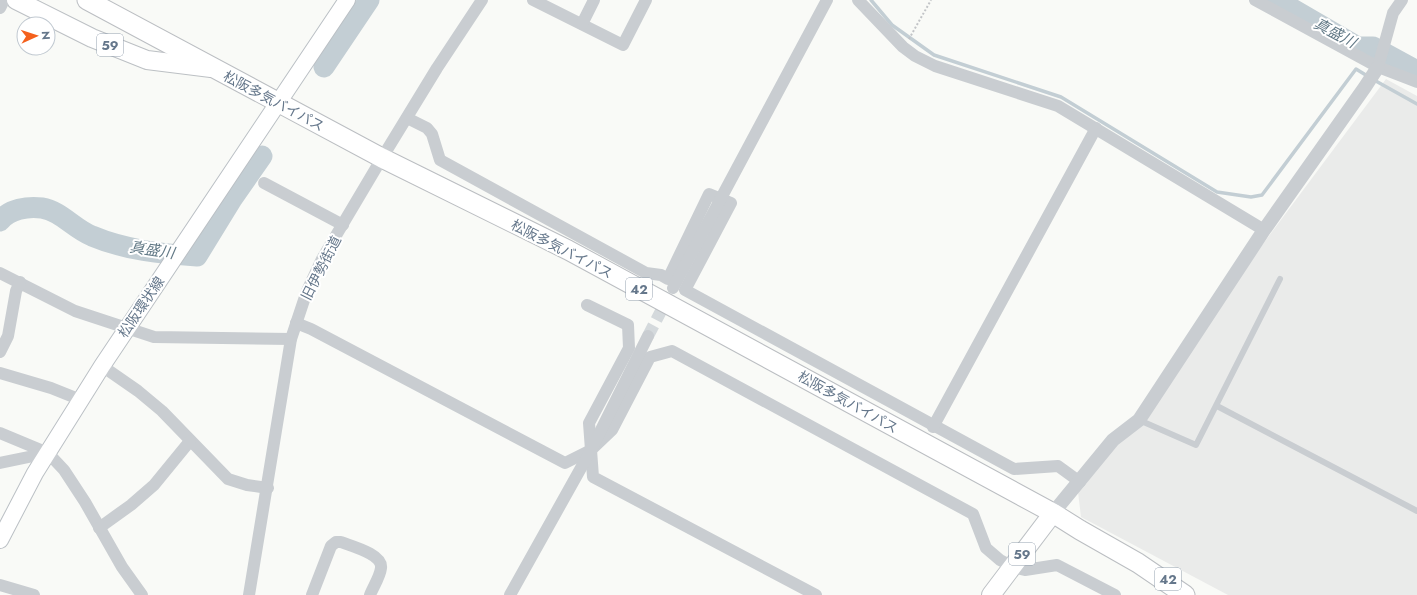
<svg xmlns="http://www.w3.org/2000/svg" width="1417" height="595" font-family="Jost,'Noto Sans JP',sans-serif">
  <style>
    .built { fill: #eaebea }
    .lines { fill: none; stroke-linecap: round; stroke-linejoin: round }
    .stream { stroke: #c3ced4; stroke-width: 3.5 }
    .river { stroke: #c3ced4; stroke-width: 21 }
    .minor-tunnel { stroke: #d4d9dc; stroke-width: 12; stroke-dasharray: 12 6; stroke-linecap: butt }
    .secondary-casing { stroke: #bbc0c5; stroke-width: 18 }
    .primary-casing { stroke: #bcc0c4; stroke-width: 20 }
    .trunk-casing { stroke: #bbbec2; stroke-width: 21 }
    .path { stroke: #c2c4c7; stroke-width: 2; stroke-dasharray: 2 2; stroke-linecap: butt }
    .service { stroke: #c9cdd1; stroke-width: 6 }
    .minor { stroke: #c9cdd1; stroke-width: 12 }
    .tertiary { stroke: #c9cdd1; stroke-width: 14 }
    .secondary { stroke: #fff; stroke-width: 16 }
    .primary { stroke: #fff; stroke-width: 18 }
    .trunk { stroke: #fff; stroke-width: 19 }
    .labels { text-anchor: middle; dominant-baseline: central; stroke-width: 4; stroke-linejoin: round; paint-order: stroke }
    .shield { fill: #fff; stroke: #93a0ae; stroke-width: 1 }
    .shield-label { font-size: 13px; font-weight: bold; fill: #65778b }
    .street-label { font-size: 14px; fill: #65778b; stroke: #fff }
    .water-label { font-size: 15px; font-style: italic; fill: #627986; stroke: #fff }
  </style>
  <rect width="100%" height="100%" fill="#f9faf7"/>
  <path class="built" d="M1386,79L1417,96V595H1228L1081,517L1078,492Z"/>
  <g class="lines">
    <g class="stream">
      <path d="M871,0L892,25L934,55L1061,97L1217,192L1251,197L1262,195L1356,69L1369,77"/>
      <path d="M1374,80L1417,104"/>
    </g>
    <g class="river">
      <path d="M1277,0L1358,47H1373L1417,71"/>
      <path d="M324,67L369,0"/>
      <path d="M0,221C9,209 28,206 42,208C61,211 74,229 92,236C125,250 162,254 197,256L232,199L262,156"/>
    </g>
    <path class="minor-tunnel" d="M648,336L673,288"/>
    <defs>
      <path id="secondary" d="M0,540L35,473L102,366L347,0"/>
      <g id="primary">
        <path d="M16,0L92,38L147,60L211,68"/>
        <path d="M991,595L1053,513"/>
      </g>
      <path id="trunk" d="M87,0L382,158L568,250L1053,513L1080,530L1138,563L1185,595"/>
    </defs>
    <use href="#secondary" class="secondary-casing"/>
    <use href="#primary" class="primary-casing"/>
    <use href="#trunk" class="trunk-casing"/>
    <path class="path" d="M909,39L931,0"/>
    <g class="service">
      <path d="M1217,406L1417,511"/>
      <path d="M1139,420L1196,445L1280,279"/>
    </g>
    <g class="minor">
      <path d="M533,0L623,45L646,0"/>
      <path d="M858,0L903,47L915,56L935,66L1058,106L1264,230"/>
      <path d="M1255,0L1378,67L1417,82"/>
      <path d="M0,8L4,0"/>
      <path d="M582,24L594,0"/>
      <path d="M1378,67L1393,13L1402,0"/>
      <path d="M407,118L427,128L432,134L440,160L646,273L661,275L668,279L709,194L731,203L685,290L1014,469L1058,466L1080,482"/>
      <path d="M264,183L343,225"/>
      <path d="M0,273L75,311L154,337L291,339"/>
      <path d="M673,288L827,0"/>
      <path d="M587,305L628,325L629,348L589,423L593,477L816,595"/>
      <path d="M296,323L311,329L565,463L591,450L612,430L650,357L672,351L973,514L986,548L1000,560L1013,567L1025,570L1057,565L1115,595"/>
      <path d="M0,352L8,336L16,291L20,282"/>
      <path d="M102,366L138,391L162,411L228,479L247,485L268,488"/>
      <path d="M0,373L51,388L81,400"/>
      <path d="M933,427L1096,128"/>
      <path d="M0,433L48,453L64,470L85,502L122,567L142,595"/>
      <path d="M0,463L48,453"/>
      <path d="M99,528L131,505L154,485L190,441"/>
      <path d="M0,585L34,595"/>
      <path d="M249,595L291,339L307,291L322,259L382,158L437,68L482,0"/>
      <path d="M312,595L331,546L336,542H341C351,546 383,554 381,568C380,577 373,587 370,595"/>
      <path d="M510,595L591,450L648,336"/>
    </g>
    <path class="tertiary" d="M1053,513L1113,440L1139,420L1264,230L1365,87L1378,67"/>
    <use href="#secondary" class="secondary"/>
    <use href="#primary" class="primary"/>
    <use href="#trunk" class="trunk"/>
  </g>
  <g class="labels">
    <g class="shield">
      <rect x="97" y="34" width="26" height="22" rx="3"/>
      <rect x="626" y="278" width="26" height="22" rx="3"/>
      <rect x="1009" y="543" width="26" height="22" rx="3"/>
      <rect x="1155" y="568" width="26" height="22" rx="3"/>
    </g>
    <g class="shield-label">
      <text x="110" y="45">59</text>
      <text x="639" y="289">42</text>
      <text x="1022" y="554">59</text>
      <text x="1168" y="579">42</text>
    </g>
    <g class="street-label">
      <text transform="translate(274 101) rotate(28)">松阪多気バイパス</text>
      <text transform="translate(562 249) rotate(27)">松阪多気バイパス</text>
      <text transform="translate(321 268) rotate(-63)">旧伊勢街道</text>
      <text transform="translate(141 307) rotate(-56)">松阪環状線</text>
      <text transform="translate(848 402) rotate(29)">松阪多気バイパス</text>
    </g>
    <g class="water-label">
      <text transform="translate(1335 33) rotate(28)">真盛川</text>
      <text transform="translate(152 250) rotate(9)">真盛川</text>
    </g>
  </g>
  <g transform="translate(36 36) rotate(87)"><circle r="19" fill="#ffffff" stroke="#c1c9d1"/>
  <path d="M0-3L7 15L0 10L-7 15Z" fill="#f4601c"/>
  <text y="-6" font-size="11" font-weight="bold" text-anchor="middle" fill="#65778b">N</text>
  </g>
</svg>
